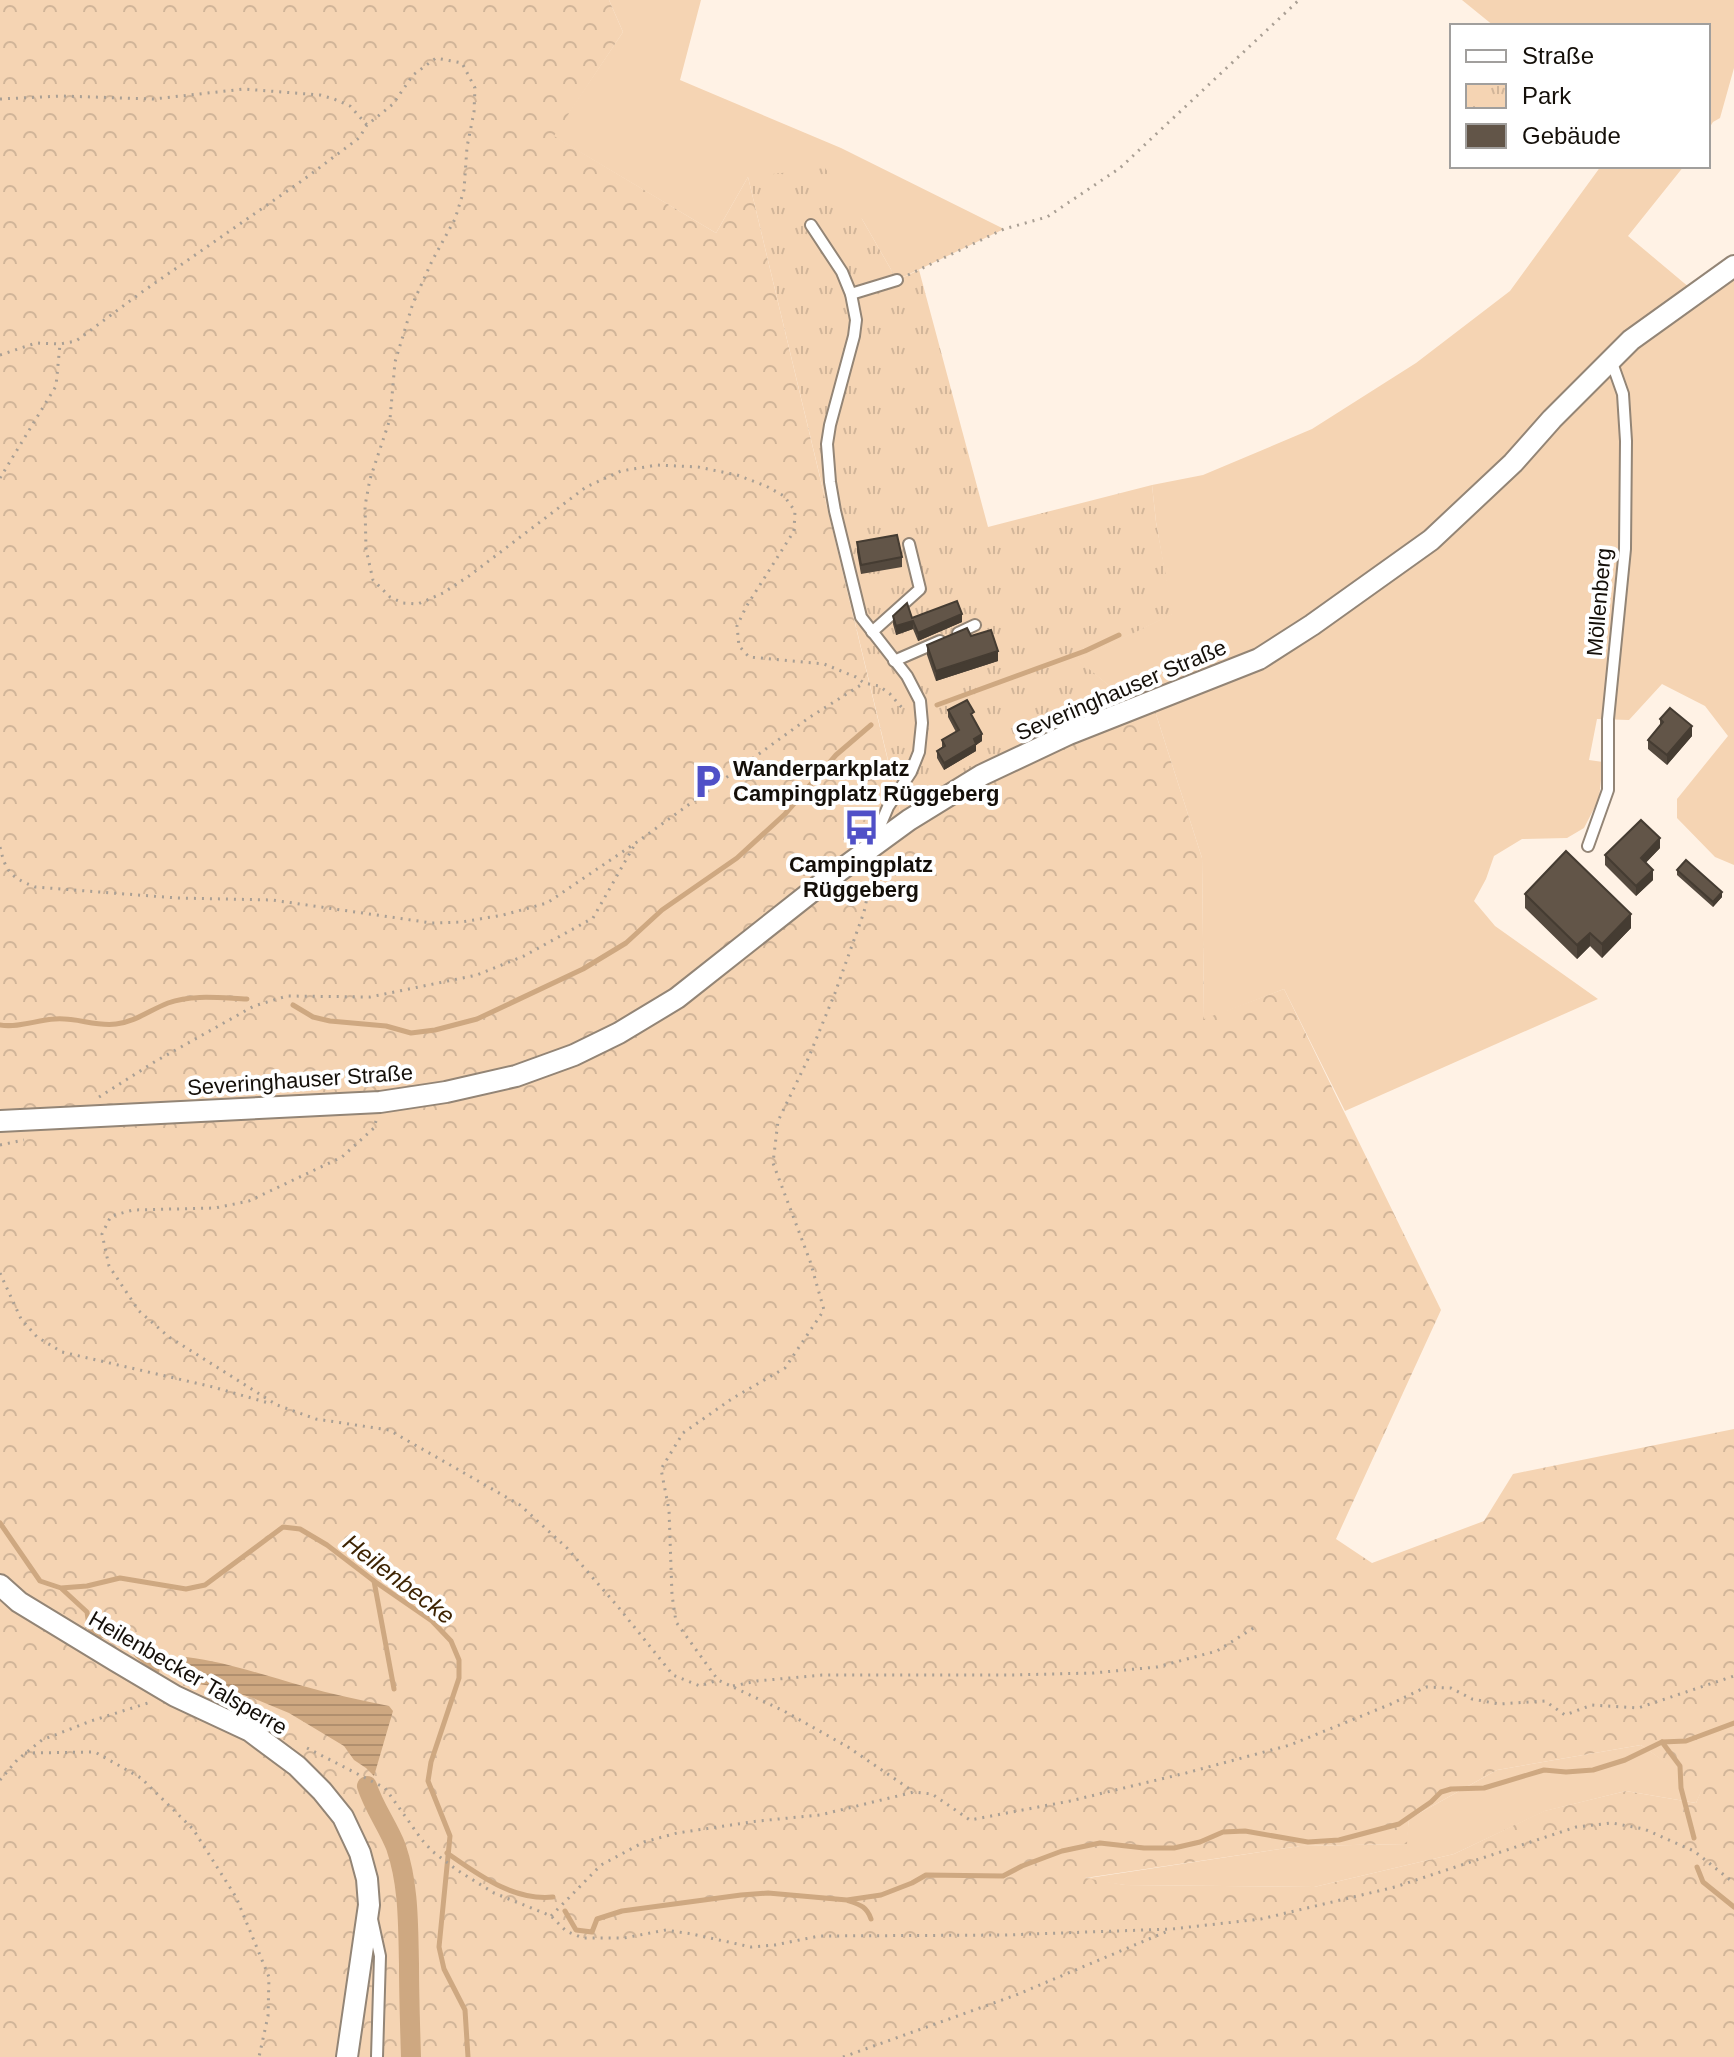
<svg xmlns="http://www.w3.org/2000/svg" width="1734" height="2057" font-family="Helvetica,sans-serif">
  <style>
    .grass { fill: #f5d4b3 }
    .forest { fill: url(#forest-crowns); fill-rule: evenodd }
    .park { fill: url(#park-tufts) }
    .water { fill: url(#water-rules) }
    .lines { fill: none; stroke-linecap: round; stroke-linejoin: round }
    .stream { stroke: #cea881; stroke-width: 5 }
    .canal { stroke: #cea881; stroke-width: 20 }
    .service-casing { stroke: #938576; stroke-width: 14 }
    .minor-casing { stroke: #938576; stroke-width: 24 }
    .path { stroke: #a99f94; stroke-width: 3; stroke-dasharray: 2 6; stroke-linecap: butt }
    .service { stroke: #fff; stroke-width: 10 }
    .minor { stroke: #fff; stroke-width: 20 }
    .wall { fill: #54493e }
    .shaded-wall { fill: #453c32 }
    .building { fill: #625548; stroke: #453c32; stroke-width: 2 }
    .labels { text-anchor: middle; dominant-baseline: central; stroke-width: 8; stroke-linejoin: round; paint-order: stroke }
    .street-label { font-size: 22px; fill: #140f09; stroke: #fff }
    .poi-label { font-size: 22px; font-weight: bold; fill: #140f09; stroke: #fff; text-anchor: start }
    .water-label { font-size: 24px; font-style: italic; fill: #3e2403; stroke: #fff }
  </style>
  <defs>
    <pattern id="forest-crowns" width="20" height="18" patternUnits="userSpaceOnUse" patternTransform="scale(2)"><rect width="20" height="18" fill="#f5d4b3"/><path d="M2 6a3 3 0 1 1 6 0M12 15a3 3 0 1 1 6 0" fill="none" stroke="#d1b599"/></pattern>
    <pattern id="park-tufts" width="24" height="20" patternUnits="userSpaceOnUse" patternTransform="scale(2)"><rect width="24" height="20" fill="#f5d4b3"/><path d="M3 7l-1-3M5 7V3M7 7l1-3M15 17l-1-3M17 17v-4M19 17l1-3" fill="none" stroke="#d1b599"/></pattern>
    <pattern id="water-rules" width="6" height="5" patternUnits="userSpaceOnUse" patternTransform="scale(2)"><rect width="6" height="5" fill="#cea881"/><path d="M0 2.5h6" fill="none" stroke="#b08f6e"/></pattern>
  </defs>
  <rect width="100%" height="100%" fill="#fff2e5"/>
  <g class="grass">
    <path d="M609,0H701L680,80L841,148L1004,229L897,280L862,219L748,177L716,233L553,136L623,32Z"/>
    <path d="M1462,0H1734V68L1720,118L1713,122L1708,130V26H1494Z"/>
    <path d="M1601,166H1684L1628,236L1690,288L1539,425L1433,528L1353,586L1253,654L1148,694L1127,700L1077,660L1172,614L1156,522L1152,485L1203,475L1312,429L1416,363L1510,291Z"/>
    <path d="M1734,274V865L1715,857L1677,818V799L1728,736L1705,706L1662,684L1629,720L1597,719L1589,760L1603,762L1599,799L1584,828L1567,838L1522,839L1494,856L1486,879L1474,901L1495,926L1598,999L1345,1111L1284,989L1204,1020L1202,858L1154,708L1348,608L1624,358Z"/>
    <path d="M1641,1745L1703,1788L1696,1803L1626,1791L1545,1811L1454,1854L1314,1887L1125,1885L1082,1879L1300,1846L1406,1844L1409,1819L1497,1770Z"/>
  </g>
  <path class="forest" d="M0,0H609L623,32L554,136L716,233L748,177L905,832L984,784L1154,708L1202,858L1204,1019L1284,989L1441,1310L1336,1539L1372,1563L1484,1521L1513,1474L1734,1429V2057H0ZM1641,1745L1702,1789L1696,1803L1626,1791L1544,1811L1454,1854L1314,1887L1125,1885L1085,1878L1300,1846L1407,1844L1409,1819L1497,1770Z"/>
  <path class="park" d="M825,168L862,219L897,280L919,270L988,527L1152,485L1156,522L1173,614L1078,660L1127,700C1066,725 1004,749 947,784C932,793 917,804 901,814L748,177Z"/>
  <path class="water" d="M186,1657C227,1662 263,1675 303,1686C331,1694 360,1700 389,1706L393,1711L374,1776L366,1768L354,1760L344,1746L289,1713L253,1698L218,1687L179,1681L177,1677L180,1664Z"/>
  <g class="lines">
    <g class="stream">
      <path d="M937,705L1085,651L1119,635"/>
      <path d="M293,1005L313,1017L330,1021L386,1026L411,1033L435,1030L477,1019L583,969L626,943L662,910L737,858L785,814L836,755L871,725"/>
      <path d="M0,1025C19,1028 36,1020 55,1019C76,1017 96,1027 116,1024C135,1022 150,1010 168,1003C193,994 221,998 247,999"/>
      <path d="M0,1523L40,1581L61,1588L87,1586L120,1578L186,1589L205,1585L283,1527L300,1529L327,1545L374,1581L432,1621L451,1641L459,1660V1678L431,1762L428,1781L450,1836L439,1947L444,1969L465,2010L468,2057"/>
      <path d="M374,1581L394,1689"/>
      <path d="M62,1589L87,1612L89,1626L94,1635L121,1637L138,1656L157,1671"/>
      <path d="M1662,1742L1680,1766L1681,1788L1694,1838"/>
      <path d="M447,1853C479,1875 513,1901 553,1897"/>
      <path d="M1697,1867L1703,1882L1734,1907"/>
      <path d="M849,1901C861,1905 867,1907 871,1919"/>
      <path d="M565,1911L576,1930L592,1932L597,1919L622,1911L741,1895L768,1893L847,1900L881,1895L912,1883L926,1875L1003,1876L1022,1866L1062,1851L1100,1843L1144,1848H1174L1200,1842L1223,1832L1245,1831L1308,1842L1339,1840L1399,1824L1431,1802L1441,1792L1451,1789L1484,1788L1544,1770L1566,1772L1593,1770L1625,1760L1662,1742L1686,1741L1734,1723"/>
    </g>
    <path class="canal" d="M367,1786C374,1808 388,1826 396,1847C409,1885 408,1925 409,1964C409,1995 410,2026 411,2057"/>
    <defs>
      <g id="service">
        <path d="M811,225L842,272L851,294L856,320L854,336L830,425L827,444L830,482L835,511L861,617L907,676L920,701L922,723L919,752L911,772L888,807L880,826L878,842"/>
        <path d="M851,294L897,280"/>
        <path d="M872,632L920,589L909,544"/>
        <path d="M958,633L975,625"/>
        <path d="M894,661L940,641"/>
        <path d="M1588,846L1608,790V719L1625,549L1626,441L1623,394L1611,360"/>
        <path d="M372,1919L380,1956L377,2057"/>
      </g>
      <g id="minor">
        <path d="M0,1121L380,1102L446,1092L516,1076L574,1055L619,1033L677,998L820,885L909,820L982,775L1069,734L1259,659L1312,625L1431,540L1513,463L1552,419L1631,340L1734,266"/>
        <path d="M0,1585L19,1602L116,1661L175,1696L250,1731L297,1766L322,1791L343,1817L360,1853L367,1879L369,1905L347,2057"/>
      </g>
    </defs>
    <use href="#service" class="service-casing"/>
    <use href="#minor" class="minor-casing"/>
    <g class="path">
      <path d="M0,99L62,96L154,99L244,89L320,95L334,99L350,106L367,125"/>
      <path d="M908,275L1004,229L1047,217L1120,168L1299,0"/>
      <path d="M0,355L36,343L60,344L76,341L142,292L303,180L359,138L367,125L393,104L413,75L436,58L462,63L475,88L474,112L467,147L464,190L455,219L432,261L413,303L395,362L390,419L370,479L365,506L366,549L373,580L390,597L403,603L418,604L443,593L469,576L586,487L621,471L657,465L698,467L737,475L766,486L784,496L795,511L794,531L746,607L737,626L739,646L749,657L824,664L856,677L864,683L879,686L890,694L905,711"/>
      <path d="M0,478L56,386L60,344"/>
      <path d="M0,847C6,873 11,877 35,887L177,898L272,900L432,923L462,922L503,915L547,903L637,842L810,717L864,683"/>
      <path d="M873,870L864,912L835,993L808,1059L778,1121L773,1163L810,1261L824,1310L785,1368L733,1398L683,1433L661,1469L669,1510L672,1595L676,1622L718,1680L784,1711L848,1747L914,1792"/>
      <path d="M99,1097L156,1061L254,1006L287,996L370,997L477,975L524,956L593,918L635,844"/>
      <path d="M376,1121L374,1128L342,1157L249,1201L215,1208L133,1210L111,1216L102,1234L109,1266L139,1311L169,1337L277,1405L316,1419L389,1430L520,1505L567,1548L619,1608L673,1675L700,1686L718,1680"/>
      <path d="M0,1145L24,1140"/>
      <path d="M0,1273L21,1319L37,1337L62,1352L213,1387L272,1404"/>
      <path d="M733,1686L757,1681L822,1675H1013L1093,1673L1157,1667L1217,1651L1255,1627"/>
      <path d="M307,1748L385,1788L422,1840L432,1851L457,1870L494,1893L551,1916L566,1931L583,1938H624L666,1930L692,1934L751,1947L775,1945L819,1936L1005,1935L1172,1929L1261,1919L1395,1887L1576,1827L1612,1823L1644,1829L1694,1851L1734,1883"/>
      <path d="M25,1753L95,1752L141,1778L193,1829L236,1897L269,1977L268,2016L259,2057"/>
      <path d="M0,1780L18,1759L42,1740L91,1721L148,1703"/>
      <path d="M551,1916L601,1865L644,1842L677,1833L758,1821L820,1815L914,1792L932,1794L970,1820L1070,1801L1186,1773L1290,1745L1391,1704L1426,1687L1451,1688L1472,1699L1499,1704L1545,1701L1565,1715L1592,1705L1638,1708L1734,1676"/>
      <path d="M843,2057L1016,1995L1168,1931"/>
    </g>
    <use href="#service" class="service"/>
    <use href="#minor" class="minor"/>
  </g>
  <g class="wall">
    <path d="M857,542L902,557V567L861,574L857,552Z"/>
    <path d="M893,616L912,618L962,622L918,641L913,629L896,635L893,624Z"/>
    <path d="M971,636L998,661L936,681L927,655V645Z"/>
    <path d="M948,710L974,719L982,741L976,745V751L944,770L937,758V751L942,747V740L956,732L948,717Z"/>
    <path d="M1660,719L1692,736L1667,765L1648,749V740L1660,726Z"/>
    <path d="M1660,848L1645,863L1653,880L1636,896L1605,865V855Z"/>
    <path d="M1677,870L1722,897L1713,907L1677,875Z"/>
    <path d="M1525,894L1631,928L1602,958L1590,946L1577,959L1525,908Z"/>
  </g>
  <g class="shaded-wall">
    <path d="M962,614V622L918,641V633Z"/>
    <path d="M913,621V629L896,635V626Z"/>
    <path d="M998,651V661L936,681V671Z"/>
    <path d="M1692,726V736L1667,765V755Z"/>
    <path d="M982,734V741L976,745V751L944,770V763L974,739Z"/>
    <path d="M1660,838V848L1641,868V858Z"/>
    <path d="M1653,870V880L1636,896V886Z"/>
    <path d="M1722,892V897L1713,907V902Z"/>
    <path d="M1631,914V928L1602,958V944Z"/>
    <path d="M1590,933V946L1577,959V945Z"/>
  </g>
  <g class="building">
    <path d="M897,535L902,557L861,565L857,542Z"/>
    <path d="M957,601L962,614L918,633L913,621L896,626L893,616L907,603L912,618Z"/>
    <path d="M967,628L971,636L991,630L998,651L936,671L927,645Z"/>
    <path d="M967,700L974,712L971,714L982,734L974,739L976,744L944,763L937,751L945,746L942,740L959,730L948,710Z"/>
    <path d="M1670,708L1692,726L1667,755L1648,740L1663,722L1660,719Z"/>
    <path d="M1641,820L1660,838L1641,858L1653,870L1636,886L1605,855Z"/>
    <path d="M1566,851L1631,914L1602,944L1590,933L1577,945L1525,894Z"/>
    <path d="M1686,860L1722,892L1713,902L1677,870Z"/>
  </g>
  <defs>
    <symbol id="parking-bare" viewBox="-9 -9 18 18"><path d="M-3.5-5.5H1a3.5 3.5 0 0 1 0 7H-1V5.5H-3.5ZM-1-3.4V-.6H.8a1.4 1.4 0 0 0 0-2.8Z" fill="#5050c7" stroke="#fff" stroke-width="2.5" paint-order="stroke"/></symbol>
    <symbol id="bus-bare" viewBox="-9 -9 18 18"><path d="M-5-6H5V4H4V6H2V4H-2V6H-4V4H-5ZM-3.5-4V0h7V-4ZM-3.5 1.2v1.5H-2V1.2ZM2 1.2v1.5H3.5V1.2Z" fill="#5050c7" stroke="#fff" stroke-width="2.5" paint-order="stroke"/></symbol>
  </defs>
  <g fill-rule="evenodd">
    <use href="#parking-bare" x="682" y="756" width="51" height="51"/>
    <use href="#bus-bare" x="836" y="802" width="51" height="51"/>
  </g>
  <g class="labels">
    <g class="street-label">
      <text transform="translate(1599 602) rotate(-85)">Möllenberg</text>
      <text transform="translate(1121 690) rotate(-23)">Severinghauser Straße</text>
      <text transform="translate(300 1080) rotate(-4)">Severinghauser Straße</text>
      <text transform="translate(188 1673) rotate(30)">Heilenbecker Talsperre</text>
    </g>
    <g class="poi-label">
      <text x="733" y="768">Wanderparkplatz<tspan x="733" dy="25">Campingplatz Rüggeberg</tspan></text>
      <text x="861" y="864" text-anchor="middle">Campingplatz<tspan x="861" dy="25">Rüggeberg</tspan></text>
    </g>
    <g class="water-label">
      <text transform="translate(399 1579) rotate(37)">Heilenbecke</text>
    </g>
  </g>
  <rect x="1450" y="24" width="260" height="144" fill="#ffffff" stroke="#a19f9d" stroke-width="2"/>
  <rect x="1466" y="50" width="40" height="12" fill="#ffffff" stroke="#a19f9d" stroke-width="2"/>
  <text x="1522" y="64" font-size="24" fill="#140f09">Straße</text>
  <rect x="1466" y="84" width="40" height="24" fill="url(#park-tufts)" stroke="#a19f9d" stroke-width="2"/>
  <text x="1522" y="104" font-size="24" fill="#140f09">Park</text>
  <rect x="1466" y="124" width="40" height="24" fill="#625548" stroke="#a19f9d" stroke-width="2"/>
  <text x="1522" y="144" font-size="24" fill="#140f09">Gebäude</text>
</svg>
